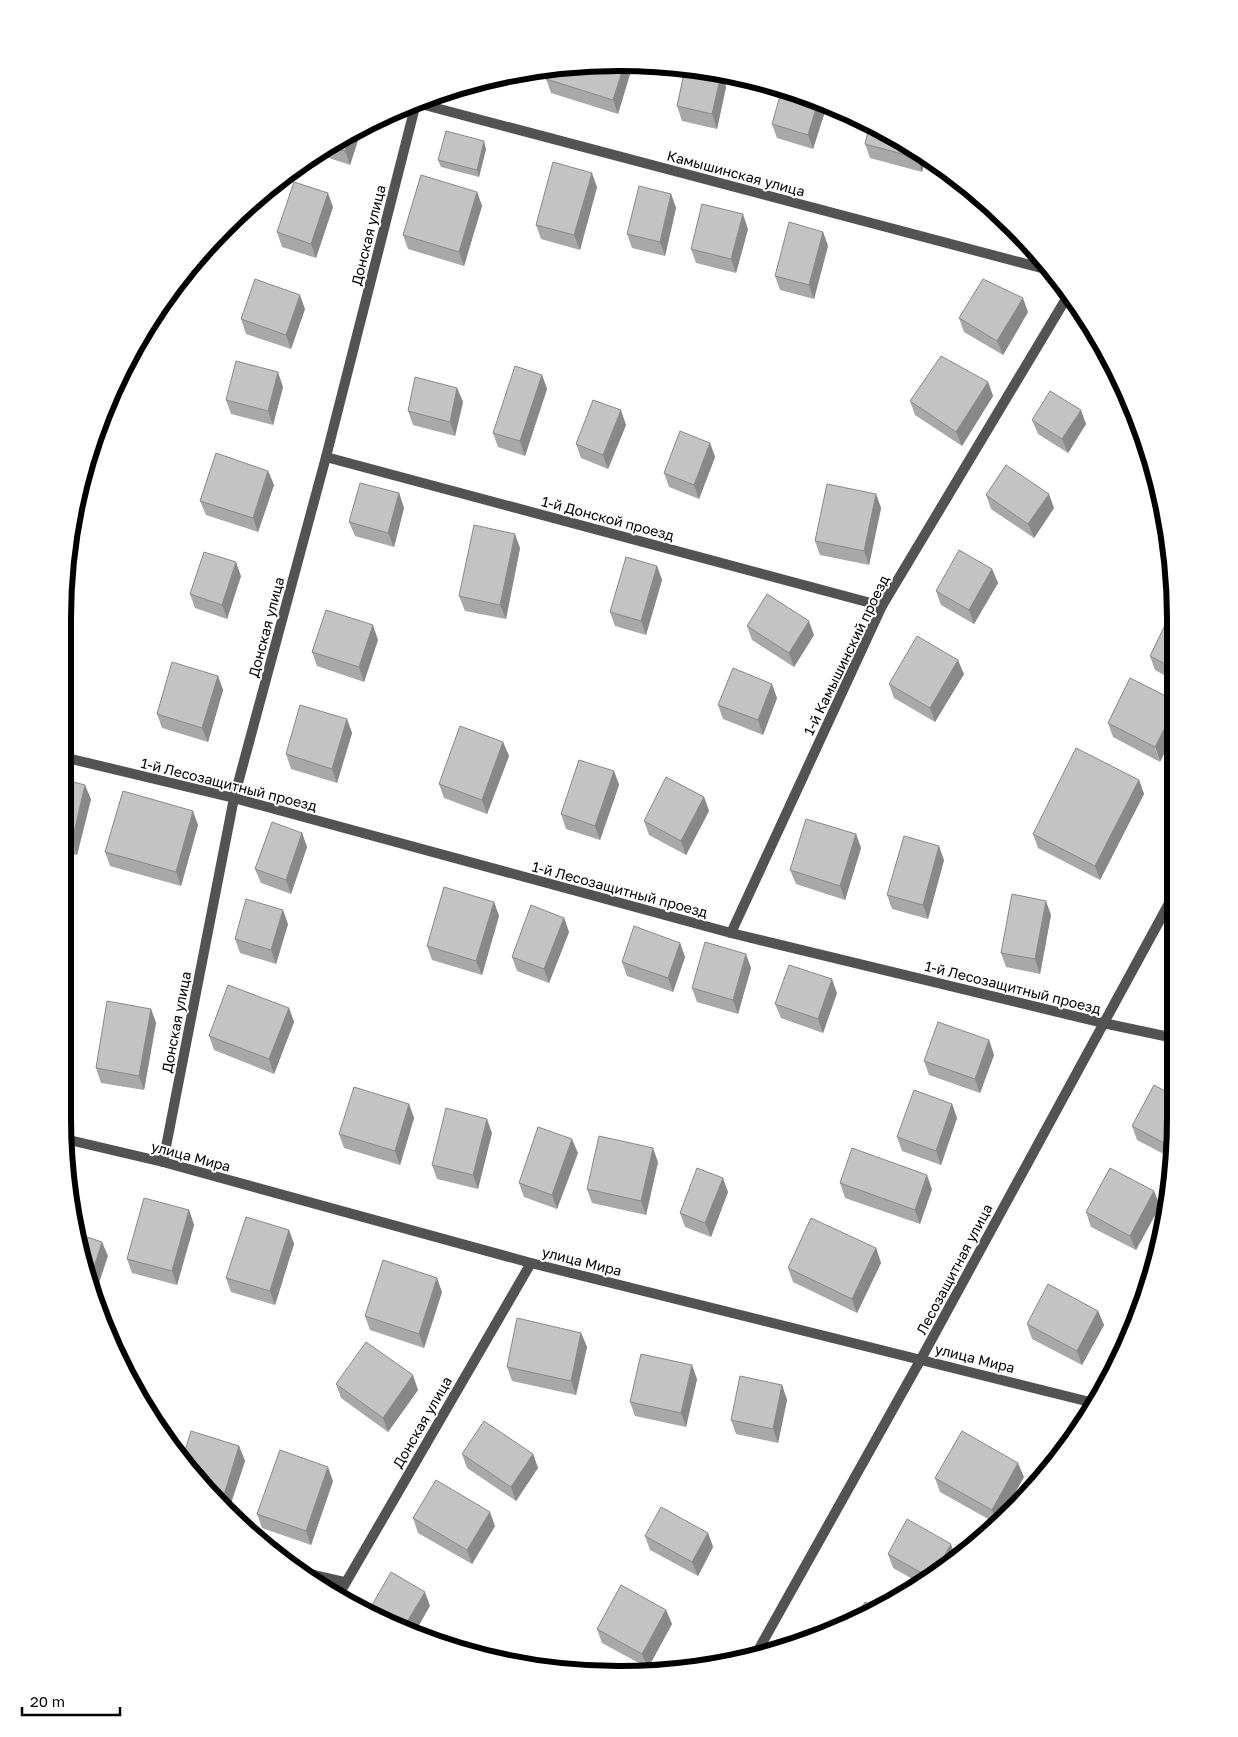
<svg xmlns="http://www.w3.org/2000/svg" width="1238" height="1737" font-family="'Golos Text',sans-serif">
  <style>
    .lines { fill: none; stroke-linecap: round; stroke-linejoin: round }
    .minor { stroke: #535353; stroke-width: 10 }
    .tertiary { stroke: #535353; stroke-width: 10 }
    .wall { fill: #a8a8a8 }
    .shaded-wall { fill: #888 }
    .building { fill: #c3c3c3; stroke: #888 }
    .labels { text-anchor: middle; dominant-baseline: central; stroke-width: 4; stroke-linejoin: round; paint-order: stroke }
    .street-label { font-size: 14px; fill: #000; stroke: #fff }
    .rim { fill: none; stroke: #000; stroke-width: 6 }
  </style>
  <rect width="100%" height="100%" fill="#fff"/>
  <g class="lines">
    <g class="minor">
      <path d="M417,103L1049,270"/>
      <path d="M326,457L882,606"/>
      <path d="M63,757L234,798L731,933L1103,1023L1174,1038"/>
      <path d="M731,933L882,606L1067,297"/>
      <path d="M65,1139L163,1162L531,1263L1094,1403"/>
      <path d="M163,1162L234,798L326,457L416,103"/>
      <path d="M297,1571L345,1582"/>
      <path d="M338,1596L531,1263"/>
    </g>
    <path class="tertiary" d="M756,1654L921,1359L1173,896"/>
  </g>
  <g class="wall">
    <path d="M633,64L618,114L551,93L546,79L550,67Z"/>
    <path d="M685,69L722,75L726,87L717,129L682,121L677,106Z"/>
    <path d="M827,105L813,149L777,138L772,124Z"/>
    <path d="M870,123L926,158L922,172L870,158L865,144Z"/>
    <path d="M360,134L350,165L317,154L340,137Z"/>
    <path d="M486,149L479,177L441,167L438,160Z"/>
    <path d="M597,187L580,250L541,239L536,225Z"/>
    <path d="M477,192L482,206L464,266L408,249L403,235Z"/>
    <path d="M671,194L676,208L665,256L632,248L627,234Z"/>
    <path d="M333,207L316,258L282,247L277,232Z"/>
    <path d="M748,229L736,273L696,263L691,249Z"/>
    <path d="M823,232L828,246L814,299L780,290L775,276Z"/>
    <path d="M305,309L291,349L246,334L241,319Z"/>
    <path d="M1028,312L1003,355L964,332L959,318Z"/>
    <path d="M1102,349L1111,363L1106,361Z"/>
    <path d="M542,375L547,389L525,456L498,447L493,433Z"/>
    <path d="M988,382L993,396L962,446L915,415L910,401Z"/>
    <path d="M283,387L273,425L231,414L226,400Z"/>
    <path d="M457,388L463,402L455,436L413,425L408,411Z"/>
    <path d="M1032,420L1086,424L1068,453L1038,434Z"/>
    <path d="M626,425L608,469L581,458L576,444Z"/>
    <path d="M710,443L715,457L699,499L669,487L664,473Z"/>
    <path d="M268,471L274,485L258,532L206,515L200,501Z"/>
    <path d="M399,493L404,508L394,547L355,536L349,522Z"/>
    <path d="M876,494L881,508L869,565L820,555L815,541Z"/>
    <path d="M986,495L1054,508L1034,538L991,509Z"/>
    <path d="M520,548L506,619L465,611L459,596Z"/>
    <path d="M657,566L662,580L646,635L615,626L610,612Z"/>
    <path d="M992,569L998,583L974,624L941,605L936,591Z"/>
    <path d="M241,576L227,619L195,608L190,594Z"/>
    <path d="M1171,613V679L1155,670L1150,656Z"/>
    <path d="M747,626L814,635L794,667L752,640Z"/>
    <path d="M378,640L364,682L317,666L312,652Z"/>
    <path d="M964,674L935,722L894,698L889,684Z"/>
    <path d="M218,676L223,690L208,742L162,728L157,714Z"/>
    <path d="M1130,678L1160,762L1113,737L1108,723Z"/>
    <path d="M777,698L763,735L723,719L718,705Z"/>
    <path d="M347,719L352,733L337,783L291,769L286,754Z"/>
    <path d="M503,742L509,756L487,814L444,798L439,784Z"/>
    <path d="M614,771L619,785L600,840L566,829L561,814Z"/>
    <path d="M62,779L91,799L77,855L62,852Z"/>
    <path d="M1139,780L1144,794L1100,880L1038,848L1033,834Z"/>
    <path d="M704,797L709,811L686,855L649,835L644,821Z"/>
    <path d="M198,825L181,886L110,866L105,852Z"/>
    <path d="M302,833L307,847L291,894L261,883L255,869Z"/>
    <path d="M856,834L861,848L845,900L796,884L790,870Z"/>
    <path d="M944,860L928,919L892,909L887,895Z"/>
    <path d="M494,902L499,916L482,975L432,960L427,946Z"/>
    <path d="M1051,915L1040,974L1006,967L1001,953Z"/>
    <path d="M564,918L569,932L549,983L517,971L512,957Z"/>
    <path d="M288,924L276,964L240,953L235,939Z"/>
    <path d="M680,943L685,957L673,992L627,976L622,962Z"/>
    <path d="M751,968L738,1014L697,1002L692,988Z"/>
    <path d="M837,993L823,1033L781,1018L775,1004Z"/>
    <path d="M289,1008L294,1022L274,1074L214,1050L209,1036Z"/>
    <path d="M151,1009L156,1023L144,1090L101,1083L96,1068Z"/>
    <path d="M989,1040L994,1055L980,1093L929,1075L924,1061Z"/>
    <path d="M1154,1085L1174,1154L1173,1159L1137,1140L1132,1126Z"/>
    <path d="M409,1104L414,1118L400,1165L344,1148L339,1134Z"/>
    <path d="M952,1104L957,1118L941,1165L902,1151L897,1137Z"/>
    <path d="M492,1133L478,1189L437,1179L432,1165Z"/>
    <path d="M578,1153L557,1209L524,1197L519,1183Z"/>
    <path d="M658,1162L646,1215L592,1203L587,1189Z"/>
    <path d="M840,1183L932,1189L920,1224L845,1198Z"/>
    <path d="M1154,1191L1160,1206L1136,1250L1091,1227L1086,1212Z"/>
    <path d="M728,1192L711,1237L685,1227L680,1213Z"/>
    <path d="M189,1210L194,1225L177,1285L132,1273L127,1259Z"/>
    <path d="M289,1230L294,1244L275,1305L231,1292L226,1278Z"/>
    <path d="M876,1248L881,1263L857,1313L793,1282L788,1268Z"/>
    <path d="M442,1292L424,1348L370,1330L365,1316Z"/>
    <path d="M1098,1311L1104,1325L1082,1365L1032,1339L1027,1324Z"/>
    <path d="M581,1333L587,1347L576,1395L512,1381L507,1367Z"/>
    <path d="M697,1379L686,1427L635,1416L630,1402Z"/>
    <path d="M336,1384L418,1390L388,1432L341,1398Z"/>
    <path d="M782,1385L787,1400L778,1443L736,1434L731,1420Z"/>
    <path d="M239,1446L245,1461L229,1509L227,1508L183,1457Z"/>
    <path d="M462,1454H533L538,1468L516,1501L467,1468Z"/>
    <path d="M1024,1477L997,1524L940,1492L935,1478Z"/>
    <path d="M333,1481L311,1545L262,1528L257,1514Z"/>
    <path d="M413,1518L495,1526L472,1564L418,1533Z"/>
    <path d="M708,1533L713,1547L698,1576L650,1550L645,1536Z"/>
    <path d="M888,1554L955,1557L918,1582L893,1568Z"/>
    <path d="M666,1610L672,1624L648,1668L602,1643L597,1629Z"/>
  </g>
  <g class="shaded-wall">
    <path d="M633,64L618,114L613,100L624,65Z"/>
    <path d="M721,75H722L726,87L717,129L712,114Z"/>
    <path d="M818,102L827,105L813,149L808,135Z"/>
    <path d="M358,129L360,134L350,165L345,151L351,133Z"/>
    <path d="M484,141L486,149L479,177L477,170Z"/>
    <path d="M918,153L926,158L922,172L917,158Z"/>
    <path d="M592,173L597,187L580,250L574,235Z"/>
    <path d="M477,192L482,206L464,266L459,252Z"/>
    <path d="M328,193L333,207L316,258L311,244Z"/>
    <path d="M671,194L676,208L665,256L660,242Z"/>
    <path d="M743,214L748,229L736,273L731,259Z"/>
    <path d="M823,232L828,246L814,299L809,285Z"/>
    <path d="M300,295L305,309L291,349L286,335Z"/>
    <path d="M1023,298L1028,312L1003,355L997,341Z"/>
    <path d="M278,372L283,387L273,425L268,411Z"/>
    <path d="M542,375L547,389L525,456L520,441Z"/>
    <path d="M988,382L993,396L962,446L956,432Z"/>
    <path d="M457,388L463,402L455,436L450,422Z"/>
    <path d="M621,410L626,425L608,469L603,455Z"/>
    <path d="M1081,410L1086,424L1068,453L1062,439Z"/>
    <path d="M710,443L715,457L699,499L694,485Z"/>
    <path d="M268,471L274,485L258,532L253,518Z"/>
    <path d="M399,493L404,508L394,547L388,533Z"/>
    <path d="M876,494L881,508L869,565L864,551Z"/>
    <path d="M1049,494L1054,508L1034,538L1028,524Z"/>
    <path d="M515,534L520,548L506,619L500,605Z"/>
    <path d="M236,562L241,576L227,619L222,605Z"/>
    <path d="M657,566L662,580L646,635L641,621Z"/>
    <path d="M992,569L998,583L974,624L969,610Z"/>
    <path d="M809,621L814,635L794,667L789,653Z"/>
    <path d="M373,625L378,640L364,682L359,667Z"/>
    <path d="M958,660L964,674L935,722L930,708Z"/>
    <path d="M218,676L223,690L208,742L202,728Z"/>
    <path d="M772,684L777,698L763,735L758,720Z"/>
    <path d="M1172,714V738L1160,762L1155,747Z"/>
    <path d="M347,719L352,733L337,783L332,769Z"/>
    <path d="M503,742L509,756L487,814L482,800Z"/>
    <path d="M614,771L619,785L600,840L595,826Z"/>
    <path d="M1139,780L1144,794L1100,880L1095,866Z"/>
    <path d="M85,785L91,799L77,855L72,841Z"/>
    <path d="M704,797L709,811L686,855L681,841Z"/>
    <path d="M193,811L198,825L181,886L176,872Z"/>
    <path d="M302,833L307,847L291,894L286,880Z"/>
    <path d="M856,834L861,848L845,900L840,886Z"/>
    <path d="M939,846L944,860L928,919L923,905Z"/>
    <path d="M1046,901L1051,915L1040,974L1035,959Z"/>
    <path d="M494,902L499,916L482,975L476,961Z"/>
    <path d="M283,910L288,924L276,964L271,950Z"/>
    <path d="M564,918L569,932L549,983L544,969Z"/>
    <path d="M680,943L685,957L673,992L668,978Z"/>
    <path d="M746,954L751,968L738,1014L733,1000Z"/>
    <path d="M832,979L837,993L823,1033L818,1019Z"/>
    <path d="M289,1008L294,1022L274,1074L269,1059Z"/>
    <path d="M151,1009L156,1023L144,1090L139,1076Z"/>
    <path d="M989,1040L994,1055L980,1093L975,1079Z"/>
    <path d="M409,1104L414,1118L400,1165L395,1151Z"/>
    <path d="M952,1104L957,1118L941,1165L936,1151Z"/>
    <path d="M487,1119L492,1133L478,1189L473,1175Z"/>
    <path d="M1174,1137V1157L1170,1146Z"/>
    <path d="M572,1139L578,1153L557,1209L552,1195Z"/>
    <path d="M653,1148L658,1162L646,1215L641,1201Z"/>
    <path d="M927,1175L932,1189L920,1224L915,1210Z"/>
    <path d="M723,1178L728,1192L711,1237L705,1223Z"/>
    <path d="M1154,1191L1160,1206L1136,1250L1130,1236Z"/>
    <path d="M189,1210L194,1225L177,1285L172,1271Z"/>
    <path d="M289,1230L294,1244L275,1305L270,1291Z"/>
    <path d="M102,1242L108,1256L94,1298L89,1283Z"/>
    <path d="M876,1248L881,1263L857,1313L852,1299Z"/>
    <path d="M437,1278L442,1292L424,1348L419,1334Z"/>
    <path d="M1098,1311L1104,1325L1082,1365L1077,1351Z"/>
    <path d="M581,1333L587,1347L576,1395L571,1381Z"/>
    <path d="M692,1365L697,1379L686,1427L681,1413Z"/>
    <path d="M413,1375L418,1390L388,1432L383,1418Z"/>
    <path d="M782,1385L787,1400L778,1443L773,1429Z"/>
    <path d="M239,1446L245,1461L229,1509L224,1495Z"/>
    <path d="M533,1454L538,1468L516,1501L511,1487Z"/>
    <path d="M1018,1463L1024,1477L997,1524L992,1510Z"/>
    <path d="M328,1467L333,1481L311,1545L306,1531Z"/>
    <path d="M490,1512L495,1526L472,1564L467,1550Z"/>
    <path d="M708,1533L713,1547L698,1576L692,1562Z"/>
    <path d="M951,1544L955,1557L937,1569Z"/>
    <path d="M425,1592L430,1606L414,1634L402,1630Z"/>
    <path d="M666,1610L672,1624L648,1668L642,1654Z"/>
  </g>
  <g class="building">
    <path d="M624,65L613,100L546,79L550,67Z"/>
    <path d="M685,69L721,75L712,114L677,106Z"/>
    <path d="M782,89L818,102L808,135L772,124Z"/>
    <path d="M870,123L918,153L917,158L865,144Z"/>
    <path d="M446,131L484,141L477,170L438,160Z"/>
    <path d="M351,133L345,151L329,146L340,137Z"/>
    <path d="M553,162L592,173L574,235L536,225Z"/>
    <path d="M421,175L477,192L459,252L403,235Z"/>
    <path d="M294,182L328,193L311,244L277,232Z"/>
    <path d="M639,186L671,194L660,242L627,234Z"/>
    <path d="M702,204L743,214L731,259L691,249Z"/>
    <path d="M789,222L823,232L809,285L775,276Z"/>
    <path d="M255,279L300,295L286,335L241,319Z"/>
    <path d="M983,279L1023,298L997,341L959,318Z"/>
    <path d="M941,356L988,382L956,432L910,401Z"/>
    <path d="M236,361L278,372L268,411L226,400Z"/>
    <path d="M515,366L542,375L520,441L493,433Z"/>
    <path d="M415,377L457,388L450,422L408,411Z"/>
    <path d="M1050,391L1081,410L1062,439L1032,420Z"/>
    <path d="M593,400L621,410L603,455L576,444Z"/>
    <path d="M680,431L710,443L694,485L664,473Z"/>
    <path d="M216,453L268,471L253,518L200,501Z"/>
    <path d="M1006,465L1049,494L1028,524L986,495Z"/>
    <path d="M360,483L399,493L388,533L349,522Z"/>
    <path d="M827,484L876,494L864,551L815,541Z"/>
    <path d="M474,525L515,534L500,605L459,596Z"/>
    <path d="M959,550L992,569L969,610L936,591Z"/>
    <path d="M204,552L236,562L222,605L190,594Z"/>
    <path d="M626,557L657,566L641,621L610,612Z"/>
    <path d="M767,594L809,621L789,653L747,626Z"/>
    <path d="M326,610L373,625L359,667L312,652Z"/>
    <path d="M1171,613V667L1150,656Z"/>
    <path d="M917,636L958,660L930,708L889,684Z"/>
    <path d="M172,662L218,676L202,728L157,714Z"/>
    <path d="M733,668L772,684L758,720L718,705Z"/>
    <path d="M1130,678L1172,699V714L1155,747L1108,723Z"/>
    <path d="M300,705L347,719L332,769L286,754Z"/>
    <path d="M460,726L503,742L482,800L439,784Z"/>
    <path d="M1076,748L1139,780L1095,866L1033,834Z"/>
    <path d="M579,760L614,771L595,826L561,814Z"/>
    <path d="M666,777L704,797L681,841L644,821Z"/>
    <path d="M62,779L85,785L72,841L62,839Z"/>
    <path d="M123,791L193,811L176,872L105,852Z"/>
    <path d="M806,819L856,834L840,886L790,870Z"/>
    <path d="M272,822L302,833L286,880L255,869Z"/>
    <path d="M904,836L939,846L923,905L887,895Z"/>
    <path d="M444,887L494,902L476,961L427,946Z"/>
    <path d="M1012,894L1046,901L1035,959L1001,953Z"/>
    <path d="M246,899L283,910L271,950L235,939Z"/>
    <path d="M531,905L564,918L544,969L512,957Z"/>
    <path d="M634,926L680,943L668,978L622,962Z"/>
    <path d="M705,942L746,954L733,1000L692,988Z"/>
    <path d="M789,965L832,979L818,1019L775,1004Z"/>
    <path d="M228,985L289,1008L269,1059L209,1036Z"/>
    <path d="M107,1001L151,1009L139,1076L96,1068Z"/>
    <path d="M938,1022L989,1040L975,1079L924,1061Z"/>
    <path d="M1154,1085L1174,1096V1137L1170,1146L1132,1126Z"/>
    <path d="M354,1087L409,1104L395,1151L339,1134Z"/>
    <path d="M914,1090L952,1104L936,1151L897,1137Z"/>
    <path d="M446,1108L487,1119L473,1175L432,1165Z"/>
    <path d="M538,1127L572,1139L552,1195L519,1183Z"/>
    <path d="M599,1136L653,1148L641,1201L587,1189Z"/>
    <path d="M852,1148L927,1175L915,1210L840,1183Z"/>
    <path d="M697,1168L723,1178L705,1223L680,1213Z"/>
    <path d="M1110,1168L1154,1191L1130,1236L1086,1212Z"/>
    <path d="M144,1198L189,1210L172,1271L127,1259Z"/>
    <path d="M246,1217L289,1230L270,1291L226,1278Z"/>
    <path d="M811,1218L876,1248L852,1299L788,1268Z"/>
    <path d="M78,1234L102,1242L89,1283L82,1262Z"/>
    <path d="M383,1260L437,1278L419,1334L365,1316Z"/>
    <path d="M1048,1284L1098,1311L1077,1351L1027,1324Z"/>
    <path d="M517,1318L581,1333L571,1381L507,1367Z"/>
    <path d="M366,1342L413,1375L383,1418L336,1384Z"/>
    <path d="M641,1354L692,1365L681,1413L630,1402Z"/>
    <path d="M740,1376L782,1385L773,1429L731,1420Z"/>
    <path d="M484,1421L533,1454L511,1487L462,1454Z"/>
    <path d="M191,1431L239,1446L224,1495L212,1491L183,1457Z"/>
    <path d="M962,1431L1018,1463L992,1510L935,1478Z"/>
    <path d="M280,1450L328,1467L306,1531L257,1514Z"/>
    <path d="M436,1480L490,1512L467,1550L413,1518Z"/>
    <path d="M661,1507L708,1533L692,1562L645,1536Z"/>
    <path d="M907,1519L951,1544L937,1569L927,1576L888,1554Z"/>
    <path d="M391,1572L425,1592L402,1630L368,1612Z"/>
    <path d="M621,1585L666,1610L642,1654L597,1629Z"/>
    <path d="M865,1602L878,1609L865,1617L855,1621Z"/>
  </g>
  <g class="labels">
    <g class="street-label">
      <text transform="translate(736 173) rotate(15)">Камышинская улица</text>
      <text transform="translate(368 235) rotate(-76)">Донская улица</text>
      <text transform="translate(608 518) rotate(15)">1-й Донской проезд</text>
      <text transform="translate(266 627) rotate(-75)">Донская улица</text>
      <text transform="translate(846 655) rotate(-64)">1-й Камышинский проезд</text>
      <text transform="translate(229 784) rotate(14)">1-й Лесозащитный проезд</text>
      <text transform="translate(620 889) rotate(15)">1-й Лесозащитный проезд</text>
      <text transform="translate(1013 987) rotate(14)">1-й Лесозащитный проезд</text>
      <text transform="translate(176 1022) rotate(-79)">Донская улица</text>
      <text transform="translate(191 1156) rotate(15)">улица Мира</text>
      <text transform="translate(582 1261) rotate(14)">улица Мира</text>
      <text transform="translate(954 1269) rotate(-62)">Лесозащитная улица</text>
      <text transform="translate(975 1358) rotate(14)">улица Мира</text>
      <text transform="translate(422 1422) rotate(-60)">Донская улица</text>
    </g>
  </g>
  <path d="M0 0H1238V1737H0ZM619 71H619A548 548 0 0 1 1167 619V1118A548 548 0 0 1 619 1666H619A548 548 0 0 1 71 1118V619A548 548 0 0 1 619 71Z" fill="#fff" fill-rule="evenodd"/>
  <path class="rim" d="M619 71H619A548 548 0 0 1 1167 619V1118A548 548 0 0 1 619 1666H619A548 548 0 0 1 71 1118V619A548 548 0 0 1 619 71Z"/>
  <path d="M22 1707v8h98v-8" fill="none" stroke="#000000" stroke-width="2.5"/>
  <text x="30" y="1707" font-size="15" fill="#000000" stroke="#ffffff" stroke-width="4" paint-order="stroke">20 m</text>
</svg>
